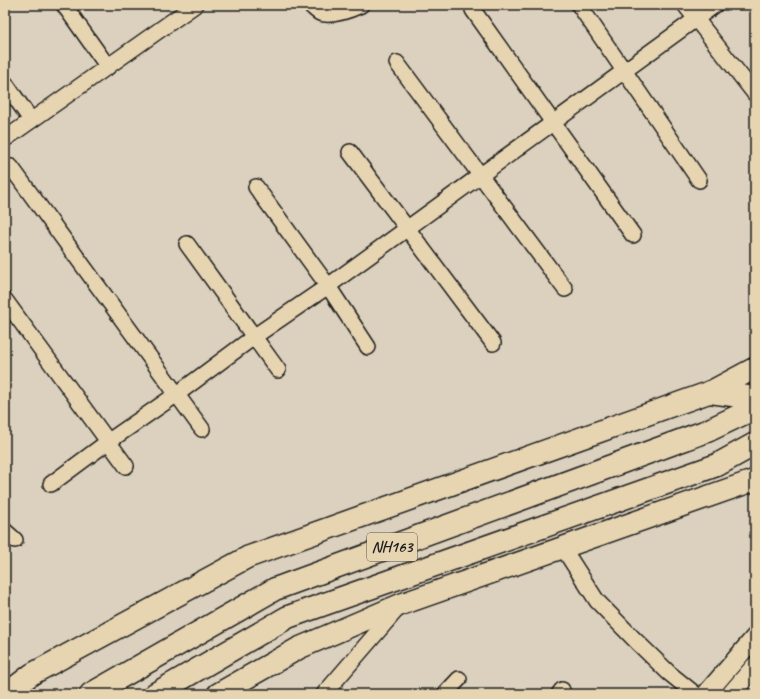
<svg xmlns="http://www.w3.org/2000/svg" width="760" height="699" font-family="Caveat,sans-serif">
  <style>
    .lines { fill: none; stroke-linecap: round; stroke-linejoin: round }
    .minor-casing { stroke: #1c1c1c; stroke-width: 18 }
    .tertiary-casing { stroke: #1c1c1c; stroke-width: 21 }
    .secondary-casing { stroke: #1c1c1c; stroke-width: 24 }
    .trunk-casing { stroke: #1c1c1c; stroke-width: 25 }
    .minor { stroke: #e7d5b2; stroke-width: 15 }
    .tertiary { stroke: #e7d5b2; stroke-width: 18 }
    .secondary { stroke: #e7d5b2; stroke-width: 21 }
    .trunk { stroke: #e7d5b2; stroke-width: 22 }
    .labels { text-anchor: middle; dominant-baseline: central; stroke-width: 3; stroke-linejoin: round; paint-order: stroke }
    .shield { fill: #e7d5b2; stroke: #595449; stroke-width: 1 }
    .shield-label { font-size: 16px; font-weight: bold; fill: #1c1c1c }
  </style>
  <rect width="100%" height="100%" fill="#dbd1be"/>
  <filter id="ink" filterUnits="userSpaceOnUse"><feTurbulence type="fractalNoise" baseFrequency=".025" numOctaves="2"/><feDisplacementMap in="SourceGraphic" scale="8" xChannelSelector="R" yChannelSelector="G"/><feConvolveMatrix kernelMatrix="1 2 1 2 8 2 1 2 1" color-interpolation-filters="sRGB"/></filter>
  <g filter="url(#ink)">
    <g class="lines">
      <defs>
        <g id="minor">
          <path d="M64,5L108,67"/>
          <path d="M310,5C313,7 317,12 320,13C332,17 350,10 361,5"/>
          <path d="M579,5L699,180"/>
          <path d="M685,5L755,94"/>
          <path d="M473,10L633,235"/>
          <path d="M397,63L565,289"/>
          <path d="M5,83L31,120"/>
          <path d="M5,139L195,5"/>
          <path d="M350,152L493,343"/>
          <path d="M11,167L202,429"/>
          <path d="M256,187L328,286L368,347"/>
          <path d="M187,244L278,370"/>
          <path d="M5,300L126,466"/>
          <path d="M51,484L109,441L177,394L255,336L328,286L715,5"/>
          <path d="M5,531L15,540"/>
          <path d="M563,548L597,601L636,641L669,673L695,694"/>
          <path d="M324,694L398,608"/>
          <path d="M445,694L459,679"/>
          <path d="M559,694L562,690"/>
        </g>
        <g id="tertiary">
          <path d="M706,694L755,637"/>
          <path d="M731,694L755,666"/>
        </g>
        <g id="secondary">
          <path d="M6,694L32,674L248,557L710,392L755,368"/>
          <path d="M218,694L299,648L402,604L755,480"/>
        </g>
        <g id="trunk">
          <path d="M710,392L755,398"/>
          <path d="M91,694L275,589L707,431L755,408"/>
          <path d="M155,694L288,617L717,465L755,444"/>
        </g>
      </defs>
      <use href="#minor" class="minor-casing"/>
      <use href="#tertiary" class="tertiary-casing"/>
      <use href="#secondary" class="secondary-casing"/>
      <use href="#trunk" class="trunk-casing"/>
      <use href="#minor" class="minor"/>
      <use href="#tertiary" class="tertiary"/>
      <use href="#secondary" class="secondary"/>
      <use href="#trunk" class="trunk"/>
    </g>
  </g>
  <g class="labels">
    <rect class="shield" x="367" y="533" width="50" height="28" rx="3"/>
    <g class="shield-label">
      <text x="392" y="547">NH163</text>
    </g>
  </g>
  <rect width="760" height="699" fill="none" stroke="#e7d5b2" stroke-width="20"/>
  <rect x="10" y="10" width="740" height="679" fill="none" stroke="#1c1c1c" stroke-width="1.5" filter="url(#ink)"/>
</svg>
